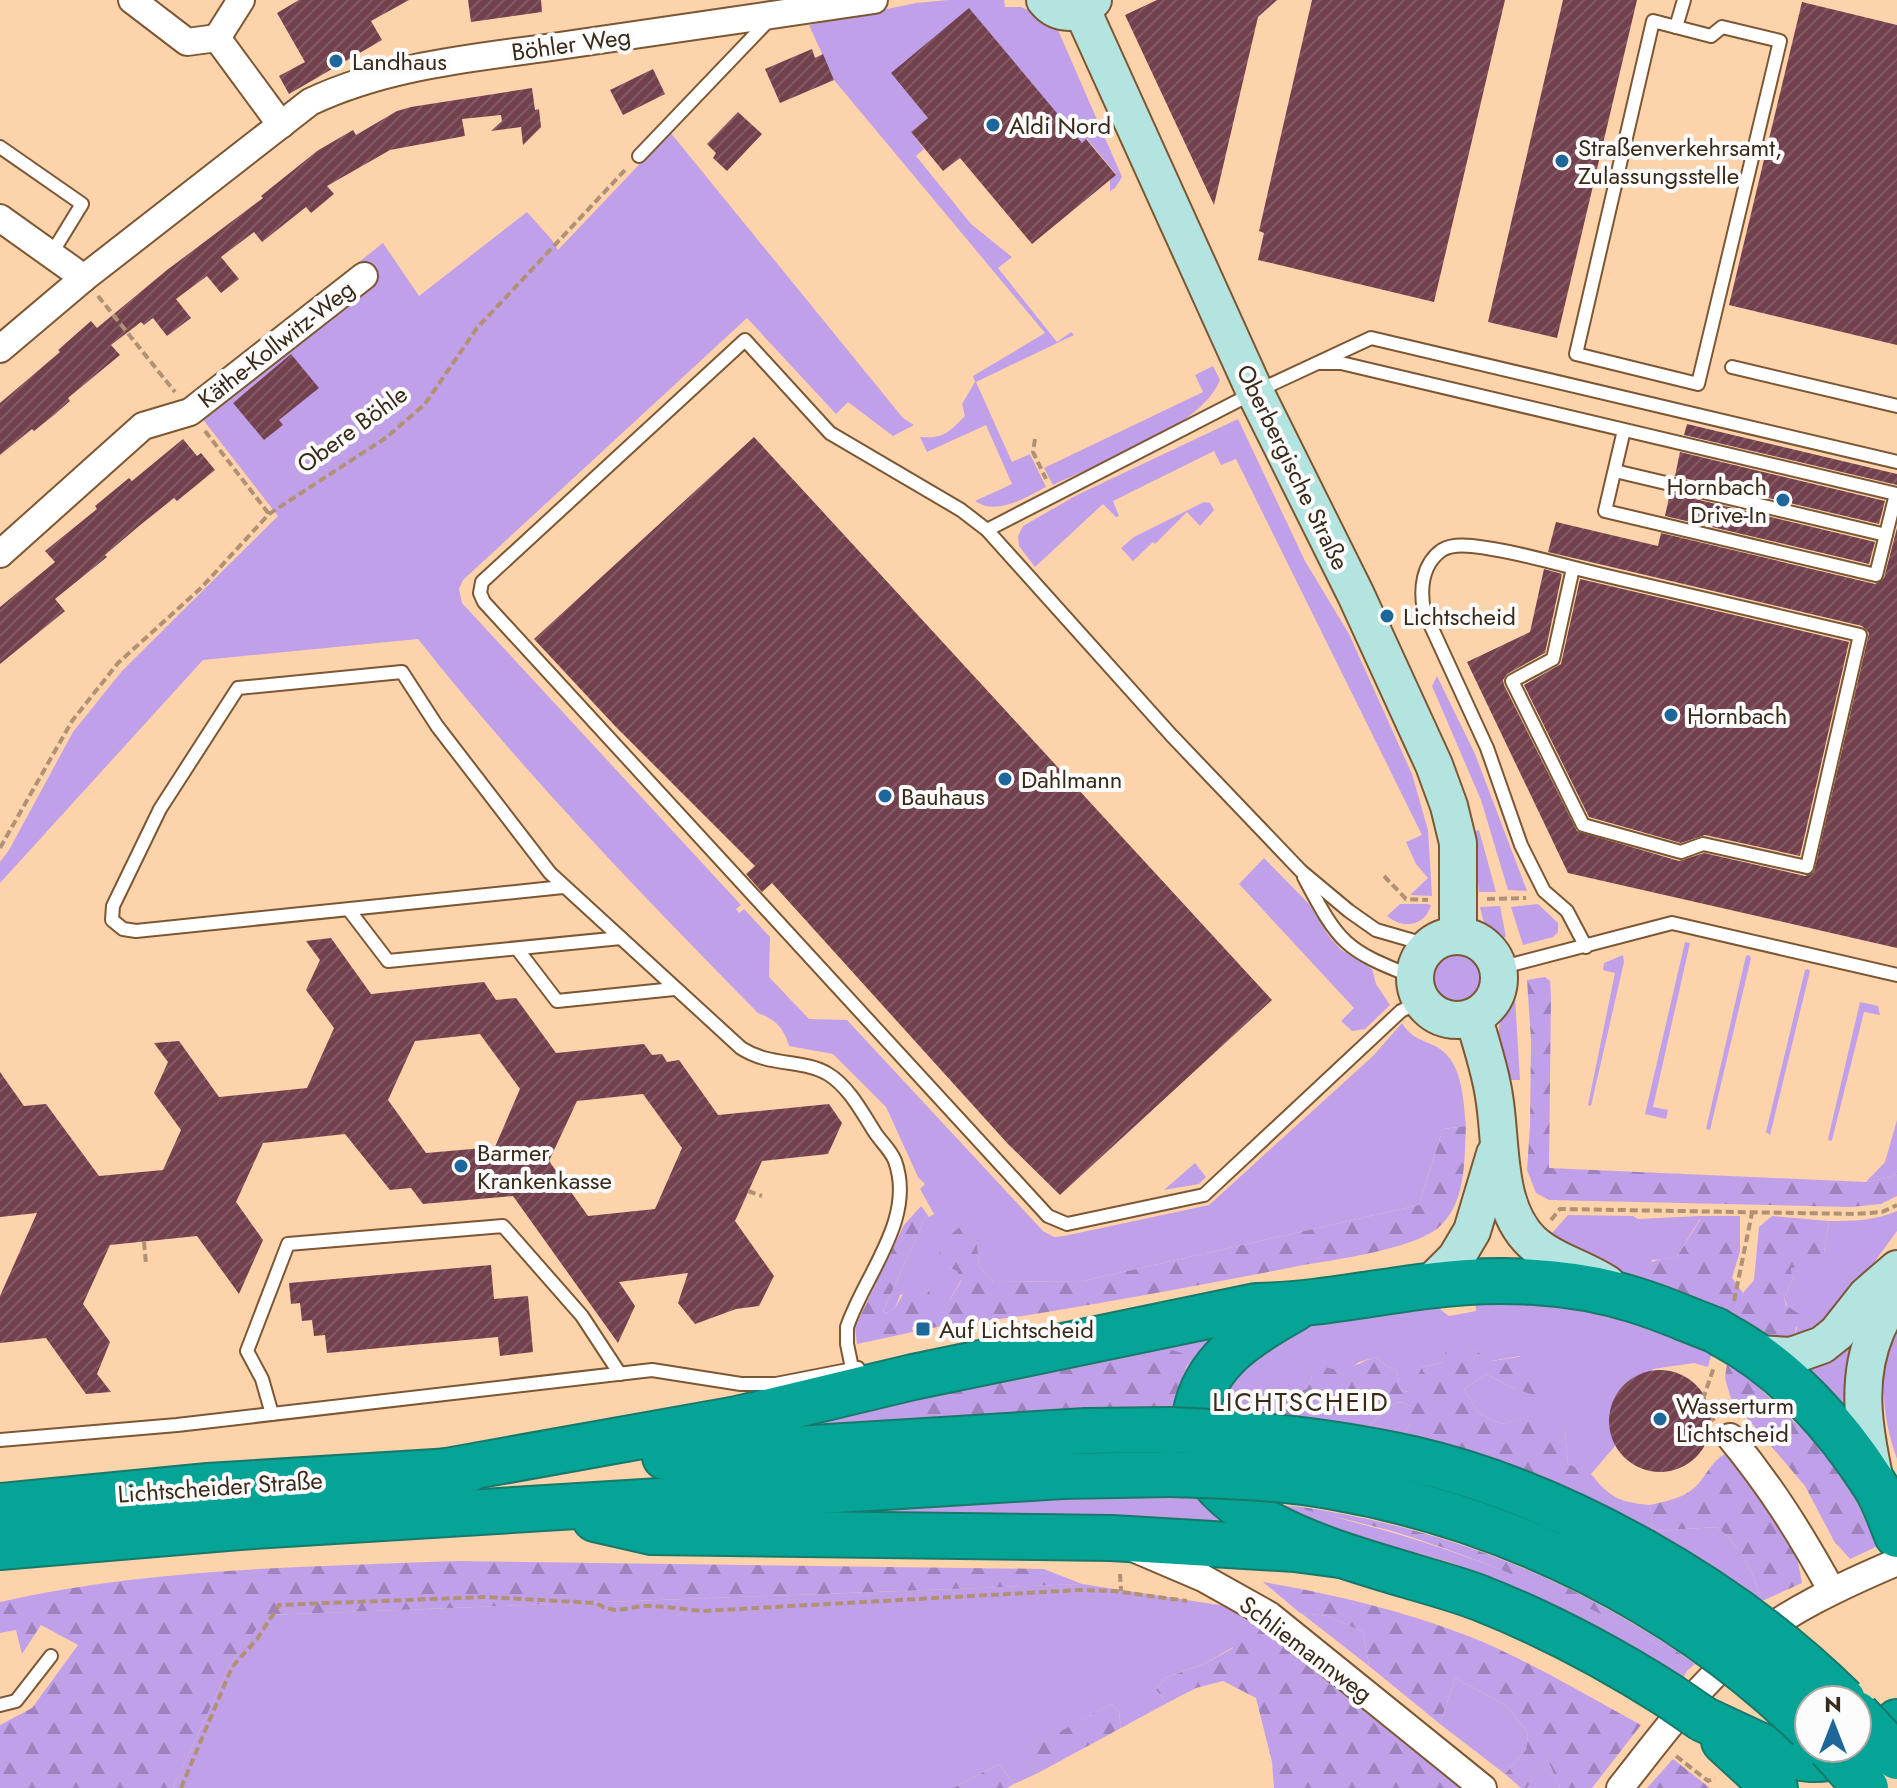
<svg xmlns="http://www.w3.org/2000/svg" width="1897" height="1788" font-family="Jost,sans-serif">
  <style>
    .green { fill: #c1a0ea }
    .forest { fill: url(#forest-firs) }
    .building { fill: url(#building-hatch); fill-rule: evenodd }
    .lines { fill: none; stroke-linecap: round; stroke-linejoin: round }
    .lane-casing { stroke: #7c5733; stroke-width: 16 }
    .street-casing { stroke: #7c5733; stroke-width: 30 }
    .secondary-casing { stroke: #7c5733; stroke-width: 40 }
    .highway-casing { stroke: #17796a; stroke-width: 48 }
    .path { stroke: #b19173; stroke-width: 4; stroke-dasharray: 8 4; stroke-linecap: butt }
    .lane { stroke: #fff; stroke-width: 12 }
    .street { stroke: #fff; stroke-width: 26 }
    .secondary { stroke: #b4e4e0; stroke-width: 36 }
    .highway { stroke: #05a496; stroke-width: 44 }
    .highway-bridge-casing { stroke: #17796a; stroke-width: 48; stroke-linecap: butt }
    .highway-bridge { stroke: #05a496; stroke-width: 44 }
    .poi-dot { fill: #1e679b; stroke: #fcfcfc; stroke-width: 3 }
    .labels { text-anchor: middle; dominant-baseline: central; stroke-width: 8; stroke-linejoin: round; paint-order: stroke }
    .street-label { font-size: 24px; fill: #392919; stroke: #fcfcfc }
    .poi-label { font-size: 24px; fill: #392919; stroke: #fcfcfc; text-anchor: start }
    .neighbourhood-label { font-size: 26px; letter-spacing: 2px; fill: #392919; stroke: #fcfcfc }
  </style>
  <defs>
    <pattern id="forest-firs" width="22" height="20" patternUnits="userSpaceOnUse" patternTransform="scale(2)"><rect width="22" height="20" fill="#c1a0ea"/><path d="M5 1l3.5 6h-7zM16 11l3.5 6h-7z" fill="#9e82bd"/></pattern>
    <pattern id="building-hatch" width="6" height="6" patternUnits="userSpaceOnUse" patternTransform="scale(2)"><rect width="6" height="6" fill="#73414e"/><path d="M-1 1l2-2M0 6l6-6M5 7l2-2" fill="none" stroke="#835a64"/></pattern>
  </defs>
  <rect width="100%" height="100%" fill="#fdd3ab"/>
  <g class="green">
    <path d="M948,0H1004L1005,7H1021L1033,12L1058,30L1122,177L1115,188L1110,191V180L1116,174L1087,139L1082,143L928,118L911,132L924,149L916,156L971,224L1012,257L998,268L1057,342L1071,332L1074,335L976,382L1012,462L1030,454L1046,487C1024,498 998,516 975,501L1012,484L986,425L927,452L920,437C944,439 949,432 965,416L962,404L975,382L973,376L1045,333L834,80L809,25L916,3Z"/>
    <path d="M670,132L903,418L914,425L893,436L848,402L836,414L747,318L463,580L459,589L462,603L741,905L736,909L739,913L744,909L770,937L769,977L809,1019L847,1020L1043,1231L1054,1237L1064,1236L1209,1205L1373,1056L1402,1023C1412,1038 1418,1038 1433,1045C1463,1058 1463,1098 1466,1126L1443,1129L1419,1205L1083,1281L994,1282L979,1266L977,1244L962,1225L948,1267L957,1271L961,1280L949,1301H932L928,1289L900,1295L895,1308L887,1313L883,1311L927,1214L929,1217L934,1214L920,1189L925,1184L918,1177L886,1107L833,1054L789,1046C784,1028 775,1019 758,1013C640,893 522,771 418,639L203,660L0,883V862L9,850L73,732L122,671L278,516L187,399L383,243L419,296L527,212L552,240L558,250Z"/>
    <path d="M1213,366L1220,380C1201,428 1099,463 1053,485L1044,468L1203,392L1195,375Z"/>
    <path d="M1238,419L1305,561L1349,634L1412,774L1428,830L1432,896L1410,895L1428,878L1416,864L1406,842L1422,835L1236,459L1221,465L1214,451L1113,501L1119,516L1116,517L1103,504L1035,567L1019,546L1018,536L1023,526L1077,495Z"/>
    <path d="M1204,502L1210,503L1214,510L1200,526L1187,512L1155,544L1153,542L1133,561L1121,548L1134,537Z"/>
    <path d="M1437,676L1475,754L1527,891L1508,890L1481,800L1432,686Z"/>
    <path d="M1479,830L1496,892H1479L1473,832Z"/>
    <path d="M1264,858L1309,904L1328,935L1340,949L1372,969L1376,984L1390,1005L1365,1029L1352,1031L1341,1021L1354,1008L1239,884Z"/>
    <path d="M1400,904H1427L1431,905C1425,927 1402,929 1387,916Z"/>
    <path d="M1538,904L1558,923V932L1553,937L1523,945L1511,907Z"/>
    <path d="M1500,906L1506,937L1495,938L1483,920L1480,907Z"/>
    <path d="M1685,942L1690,943L1653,1107L1668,1110L1666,1119L1645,1114Z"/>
    <circle cx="1457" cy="978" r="23"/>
    <path d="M1623,955L1624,962L1591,1106L1588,1105L1615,973L1603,970L1604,963Z"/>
    <path d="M1749,955L1751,958L1710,1130L1706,1129L1746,956Z"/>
    <path d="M1808,969L1810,971L1770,1135L1766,1132L1805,970Z"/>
    <path d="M1515,997L1520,1080H1510C1499,1047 1492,1032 1508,999Z"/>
    <path d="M1860,1002L1878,1006L1880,1015L1864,1012L1832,1140L1830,1141L1828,1139Z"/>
    <path d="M1897,1120V1173L1891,1177L1866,1182L1885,1162Z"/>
    <path d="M1195,1163L1206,1177L1199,1184L1164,1190Z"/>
    <path d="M1897,1211V1231L1852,1293L1821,1327L1794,1337L1797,1328L1784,1298L1794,1277L1790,1273L1791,1267L1824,1252L1829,1221C1854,1221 1874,1221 1897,1211Z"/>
    <path d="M1568,1215L1633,1216L1638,1219L1700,1216V1219L1676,1258L1652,1260L1645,1284L1546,1240Z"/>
    <path d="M1475,1298L1570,1301L1713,1347L1708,1367L1694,1363L1653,1369L1634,1401L1628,1431L1591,1474C1609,1497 1621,1503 1650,1505L1653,1531L1717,1527C1742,1547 1753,1572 1762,1601C1704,1560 1643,1524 1579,1494L1590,1474L1568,1464L1565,1432L1530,1417L1502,1424L1478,1413L1464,1389L1486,1374L1515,1389L1520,1356L1491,1361L1471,1348L1443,1362L1422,1367L1410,1392L1400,1390L1397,1371L1386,1366L1376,1357L1359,1362L1349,1370L1312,1375L1307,1389L1284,1394L1281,1404L1284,1414L1214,1409L1241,1366L1297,1328L1439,1305L1441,1310L1449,1316L1476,1311Z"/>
    <path d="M1897,1328V1459C1882,1418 1877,1369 1897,1328Z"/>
    <path d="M1217,1334L1186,1374L1189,1356L1142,1346Z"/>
    <path d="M1847,1345L1853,1349L1845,1406L1840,1408L1809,1375L1811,1370L1834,1357Z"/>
    <path d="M926,1390L918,1426L714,1430Z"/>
    <path d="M1400,1402L1411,1406V1422L1404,1434L1369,1426L1389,1406Z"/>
    <path d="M1161,1497L1208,1498L1242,1526L797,1515L1055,1500Z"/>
    <path d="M1265,1503C1297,1505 1329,1515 1361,1524C1463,1551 1571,1593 1662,1647L1660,1654L1687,1671L1683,1678L1602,1629L1518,1588L1449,1562L1322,1527Z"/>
    <path d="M1082,1584L1239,1608L1233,1647L1206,1663L1165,1678L1156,1690L1167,1703L1121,1728L1119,1712L1111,1704L1023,1752L1038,1773L1014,1784L999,1764L953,1788H173L230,1665L266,1615Z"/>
    <path d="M1301,1613L1328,1616L1363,1632L1369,1666Z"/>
    <path d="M1455,1678L1507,1706L1528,1733L1526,1750L1505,1774L1440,1724Z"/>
    <path d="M1547,1757L1560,1788H1527Z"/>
  </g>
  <g class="forest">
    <path d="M1545,977L1550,981L1551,996L1549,1168L1866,1182L1891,1177L1897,1173V1196L1881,1204L1850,1207L1549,1200L1536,1193L1527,1170L1530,1126L1531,1040L1527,980Z"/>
    <path d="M1466,1126C1464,1160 1467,1203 1438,1228C1412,1249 1339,1259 1304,1265C1213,1283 1121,1300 1029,1315C996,1320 964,1322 932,1328L930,1323L912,1327L913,1332L857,1344L855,1327L904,1225L921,1206L927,1214L883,1311L886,1313L895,1308L907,1287L922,1284L928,1289L933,1301H949L961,1281L957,1271L948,1267L939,1256L941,1243L963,1224L977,1244L979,1266L994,1282L1083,1281L1419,1205L1443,1129Z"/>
    <path d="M1700,1216H1740V1251L1732,1278L1743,1293L1754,1280L1759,1227L1772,1216L1829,1221L1824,1252L1805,1266L1791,1268V1273L1794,1277L1784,1298L1786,1305L1799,1314L1794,1337L1773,1338L1758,1333L1645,1284C1637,1260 1658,1259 1676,1258L1700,1220Z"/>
    <path d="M1456,1345L1471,1348L1492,1361L1537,1354L1545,1387L1538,1396L1515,1389L1486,1374L1464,1389L1478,1413L1502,1424C1533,1416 1539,1410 1565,1432L1568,1464L1591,1474L1579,1494C1521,1470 1465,1449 1404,1434L1411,1422V1406L1400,1402L1389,1406L1369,1426L1284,1414L1281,1404L1284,1394L1307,1389L1312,1375L1324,1366C1344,1376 1356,1363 1376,1357L1386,1366L1397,1371L1400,1390L1409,1392L1422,1367L1443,1362L1446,1350Z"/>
    <path d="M1142,1346L1169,1349L1190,1356L1173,1408L918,1426L913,1417L914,1403L926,1390Z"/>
    <path d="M1727,1363L1741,1370L1810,1437L1844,1476L1878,1546L1850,1559L1834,1541L1805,1486L1731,1399L1725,1378Z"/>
    <path d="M1725,1454L1732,1456L1796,1551L1802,1583L1762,1601C1753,1572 1742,1547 1717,1527L1653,1531L1650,1505C1667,1501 1686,1498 1698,1484C1707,1474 1712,1461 1725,1454Z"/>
    <path d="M1288,1505C1436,1525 1573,1577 1695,1664L1687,1671L1659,1654L1662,1647C1585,1602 1498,1566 1414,1538C1373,1524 1330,1517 1288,1505Z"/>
    <path d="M457,1561L1044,1569L1082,1584L267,1615L230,1665L173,1788H0V1725L32,1708L78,1645L41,1625L22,1654L16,1630L0,1633V1602C150,1568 304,1567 457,1561Z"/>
    <path d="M1263,1582C1338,1595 1413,1613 1483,1642C1538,1666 1589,1697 1641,1725L1592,1788H1560L1547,1758L1527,1788H1521L1505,1774L1526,1750L1528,1733L1507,1706L1455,1678L1440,1724L1369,1666L1363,1632L1328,1616L1300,1613Z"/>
    <path d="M1239,1608L1468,1788H1274L1272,1762L1256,1698L1223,1681L1196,1688L1167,1703L1156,1690L1165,1678L1206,1663L1233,1648L1226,1627Z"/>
    <path d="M1111,1704L1119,1712L1121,1728L1038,1773L1022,1752Z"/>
    <path d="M1673,1759L1710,1788H1647Z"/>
    <path d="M999,1764L1014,1784L1007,1788H953Z"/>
  </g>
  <g class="building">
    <path d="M299,0H409L371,21L382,40L289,94L279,76L305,62L277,13Z"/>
    <path d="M468,0H541L542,12L471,22Z"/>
    <path d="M1157,0H1277L1258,17L1214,205L1125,15Z"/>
    <path d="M1312,0H1505L1434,302L1258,260L1264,233L1259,231Z"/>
    <path d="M1563,0H1637L1557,338L1488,322Z"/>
    <path d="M1802,2L1897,25V345L1729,305Z"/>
    <path d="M969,8L1082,143L1086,139L1116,175L1032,244L960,158L943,171L911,132L928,118L891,73Z"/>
    <path d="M812,49L815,58L823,54L834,80L780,103L765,69Z"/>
    <path d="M653,69L665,94L623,115L610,90Z"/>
    <path d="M532,88L535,110L539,109L541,127L523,145L521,127L491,131L502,121L501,115L462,119L465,136L390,150L327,186L334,194L311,213L306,207L262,242L254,232L221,257L239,279L221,293L207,276L176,299L191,318L167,336L153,318L144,325L141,322L111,345L120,355L68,398L70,401L54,415L34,431L32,429L0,455V403L60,352L58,350L91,321L97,328L167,270L263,198L261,196L317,151L353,130L356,135L397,111L411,107Z"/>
    <path d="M738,112L762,134L727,171L713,158L716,153L707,144Z"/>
    <path d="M291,354L319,388L279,420L283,425L264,440L233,403Z"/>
    <path d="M1687,424L1897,474V485L1684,435Z"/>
    <path d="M754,437L1272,1000L1060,1195L1008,1144L772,883L762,892L746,874L755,866L615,726L534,639Z"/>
    <path d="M183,439L197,456L201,453L215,470L177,501L174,498L139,526L105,555L107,557L55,599L65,611L0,664V607L55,562L45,551L97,509L95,506L129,478L132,481Z"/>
    <path d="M1680,452L1885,501L1879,524L1675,476Z"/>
    <path d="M1670,493L1875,542L1869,564L1665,516Z"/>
    <path d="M1556,522L1658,546L1661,533L1875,584L1884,578L1897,528V948L1568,873L1467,662L1530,632L1544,569L1562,574L1545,653L1507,674L1503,680L1504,685L1577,831L1679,861L1704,853L1805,876L1814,872L1869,633L1862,626L1548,552Z"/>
    <path d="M1580,579L1849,642L1800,856L1705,835L1681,843L1589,817L1524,685L1561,664Z"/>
    <path d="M331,938L371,994L484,982L496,1000L516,998L556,1053L644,1044L652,1055L662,1054L667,1062L679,1060L718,1115L829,1104L842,1123L828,1154L762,1161L735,1221L774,1276L759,1306L736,1309L695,1324L678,1303L688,1273L619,1282L635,1306L618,1343L513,1196L423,1204L411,1188L390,1190L345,1134L263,1143L236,1202L263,1240L239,1294L197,1236L110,1245L83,1304L110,1342L97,1374L111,1392L86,1394L46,1338L0,1343V1296L37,1213L0,1217V1072L24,1106L46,1104L99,1176L163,1170L181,1130L154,1093L168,1062L154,1043L179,1041L219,1097L307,1088L334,1028L306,990L320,960L306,941ZM480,1034L520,1089L495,1147L426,1153L388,1100L415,1041ZM643,1094L682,1148L655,1209L588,1216L549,1161L577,1101Z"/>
    <path d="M491,1265L494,1299L528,1296L533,1352L500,1356L498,1337L327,1353L325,1335L314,1336L312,1320L302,1321L300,1303L291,1304L289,1283Z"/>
    <circle cx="1660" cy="1421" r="51"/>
  </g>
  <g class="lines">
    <defs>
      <g id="lane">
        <path d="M1653,21L1711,36L1722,27L1780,41L1698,384L1576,354Z"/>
        <path d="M1676,27L1684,0"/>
        <path d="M0,147L82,204L52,253"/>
        <path d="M639,156L769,20"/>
        <path d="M1319,363H1341L1896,494L1876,575L1605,511L1624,430"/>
        <path d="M1732,367L1897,406"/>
        <path d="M1615,471L1886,535"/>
        <path d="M987,530L1255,392L1371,338L1897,462"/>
        <path d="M1573,568L1553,659L1512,681L1583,825L1681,852L1703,844L1807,867L1860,635C1774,615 1689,595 1603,575C1560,565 1516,551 1472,546C1463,545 1450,545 1442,550C1422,564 1420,589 1424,611L1487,748L1521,845L1544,891L1567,911L1586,947"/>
        <path d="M1304,877C1339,943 1344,950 1414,977"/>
        <path d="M563,887L136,931L123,929L112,920L113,906L160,809L238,688L402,672L437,726L550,873L741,1048C770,1067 803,1059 828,1074C848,1086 862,1112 874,1131C880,1141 891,1150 895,1161C916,1219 865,1274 847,1327V1344L852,1368"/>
        <path d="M349,910L388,961L621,938"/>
        <path d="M518,950L557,1001L674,989"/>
        <path d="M1499,968L1672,923L1897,975"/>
        <path d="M1421,1001L1401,1011L1204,1195L1067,1224L1048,1216L484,602L480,593L482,582L745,340L830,433L961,510L987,530L1172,736L1301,871L1349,911L1376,930L1428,945"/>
        <path d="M272,1414L262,1379L247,1351L288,1244L503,1226L582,1316L620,1374"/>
        <path d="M0,1440L177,1425L652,1370L741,1384H776L858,1368"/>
        <path d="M0,1705L16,1701L51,1656"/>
      </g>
      <g id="street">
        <path d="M132,0L187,42L217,38L281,125"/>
        <path d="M217,38L241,0"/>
        <path d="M0,218L84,278"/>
        <path d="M0,349L84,278L310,102C388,65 475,58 559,46C664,31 769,15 874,0"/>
        <path d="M0,554L143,426L190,412L364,276"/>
        <path d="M1730,1437C1772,1488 1800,1533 1832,1591"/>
        <path d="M1135,1549L1203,1578L1269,1615L1483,1788"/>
        <path d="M1620,1788C1658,1740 1695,1689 1742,1649C1784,1612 1845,1584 1897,1562"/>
      </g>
      <g id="secondary">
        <path d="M1045,0C1058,16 1080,16 1093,0"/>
        <path d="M1082,10L1255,392L1356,595L1434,765L1449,806L1458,843V935"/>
        <circle cx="1457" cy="978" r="42"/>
        <path d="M1474,1018C1481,1044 1490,1069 1494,1096C1502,1142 1495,1207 1532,1242C1554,1262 1583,1268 1607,1284"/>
        <path d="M1429,1285L1456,1258L1472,1231L1495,1154"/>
        <path d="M1756,1354L1791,1356L1822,1345L1837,1333L1867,1295L1897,1269"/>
        <path d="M1875,1481C1864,1430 1855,1380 1876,1331C1883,1315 1891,1301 1897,1284"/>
      </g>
      <g id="highway">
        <path d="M1294,1309C1249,1334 1204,1361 1195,1416C1177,1534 1402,1567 1480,1598C1546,1624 1608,1657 1668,1695"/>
        <path d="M1725,1336C1786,1369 1837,1426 1874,1484C1884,1499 1890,1518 1897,1535"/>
        <path d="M665,1457L1086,1431L1171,1430"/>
        <path d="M441,1472L737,1419L913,1377L1256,1306C1314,1305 1370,1293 1427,1286C1494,1277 1569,1279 1635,1300C1662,1308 1688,1320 1715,1330"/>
        <path d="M0,1506L208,1486L468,1470"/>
        <path d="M595,1519L652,1532L1112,1538L1295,1549L1340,1555"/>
        <path d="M0,1547L239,1527L1062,1476L1171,1474"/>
        <path d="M1703,1719C1782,1755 1821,1786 1897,1722"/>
        <path d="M1724,1741L1775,1788"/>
      </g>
    </defs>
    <use href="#lane" class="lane-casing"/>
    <use href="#street" class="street-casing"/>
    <use href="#secondary" class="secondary-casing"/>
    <use href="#highway" class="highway-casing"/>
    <g class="path">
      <path d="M98,296L175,392"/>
      <path d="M205,431L269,514"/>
      <path d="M1035,439L1033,452L1046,479"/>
      <path d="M0,848L72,721L118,663L201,588L269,514L387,437L425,404L477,328L626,169"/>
      <path d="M1384,876L1406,899L1428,900"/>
      <path d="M1487,899L1526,898"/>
      <path d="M748,1191L762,1196"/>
      <path d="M1551,1220L1560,1209L1856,1214L1882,1212L1897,1205"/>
      <path d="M144,1242L146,1264"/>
      <path d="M1734,1301L1752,1213"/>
      <path d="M1714,1421L1703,1399L1714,1367"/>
      <path d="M1120,1574L1121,1591"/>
      <path d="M1676,1756L1708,1781L1715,1778"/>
      <path d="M181,1788L232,1667L257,1639L279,1605L484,1597L596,1603C618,1616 623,1607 645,1606C664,1606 683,1609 702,1611L1079,1590L1114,1591L1187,1601"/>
    </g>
    <use href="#lane" class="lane"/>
    <use href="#street" class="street"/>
    <use href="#secondary" class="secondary"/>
    <use href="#highway" class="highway"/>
    <defs>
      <g id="highway-bridge">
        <path d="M1715,1330L1725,1336"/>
        <path d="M1171,1430C1252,1433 1333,1441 1412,1459C1564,1494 1733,1591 1843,1700"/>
        <path d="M1171,1474C1225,1476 1281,1477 1334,1487C1511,1518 1680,1602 1809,1728"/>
        <path d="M1668,1695L1703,1719"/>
        <path d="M1857,1714L1897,1757"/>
        <path d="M1830,1748L1866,1788"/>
      </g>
    </defs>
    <use href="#highway-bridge" class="highway-bridge-casing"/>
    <use href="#highway-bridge" class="highway-bridge"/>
  </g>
  <g class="poi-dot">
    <circle cx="336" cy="61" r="8"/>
    <circle cx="993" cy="125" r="8"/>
    <circle cx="1562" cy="161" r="8"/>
    <circle cx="1783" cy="500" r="8"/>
    <circle cx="1387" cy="616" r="8"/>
    <circle cx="1671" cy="715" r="8"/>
    <circle cx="1005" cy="779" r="8"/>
    <circle cx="885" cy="796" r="8"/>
    <circle cx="461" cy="1166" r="8"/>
    <rect x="915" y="1321" width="16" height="16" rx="4"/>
    <circle cx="1660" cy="1419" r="8"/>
  </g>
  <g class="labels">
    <g class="street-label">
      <text transform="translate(571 44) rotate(-8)">Böhler Weg</text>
      <text transform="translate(276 344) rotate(-38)">Käthe-Kollwitz-Weg</text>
      <text transform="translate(352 429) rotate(-36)">Obere Böhle</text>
      <text transform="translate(1293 467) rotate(64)">Oberbergische Straße</text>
      <text transform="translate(220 1487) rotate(-4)">Lichtscheider Straße</text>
      <text transform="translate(1306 1649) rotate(37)">Schliemannweg</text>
    </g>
    <g class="poi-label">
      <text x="352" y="61">Landhaus</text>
      <text x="1009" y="125">Aldi Nord</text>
      <text x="1578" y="147">Straßenverkehrsamt,<tspan x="1578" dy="28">Zulassungsstelle</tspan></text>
      <text x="1767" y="486" text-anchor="end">Hornbach<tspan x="1767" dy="28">Drive-In</tspan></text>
      <text x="1403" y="616">Lichtscheid</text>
      <text x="1687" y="715">Hornbach</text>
      <text x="1021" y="779">Dahlmann</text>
      <text x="901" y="796">Bauhaus</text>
      <text x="477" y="1152">Barmer<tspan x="477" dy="28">Krankenkasse</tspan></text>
      <text x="939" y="1329">Auf Lichtscheid</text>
      <text x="1676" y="1405">Wasserturm<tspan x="1676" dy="28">Lichtscheid</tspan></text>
    </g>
    <g class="neighbourhood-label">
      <text x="1301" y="1402">LICHTSCHEID</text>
    </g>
  </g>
  <g transform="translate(1833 1724)"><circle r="38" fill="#fcfcfc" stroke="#aea8a1" stroke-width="2"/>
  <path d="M0-6L14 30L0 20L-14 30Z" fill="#1e679b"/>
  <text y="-12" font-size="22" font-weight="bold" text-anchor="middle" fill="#392919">N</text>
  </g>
</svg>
